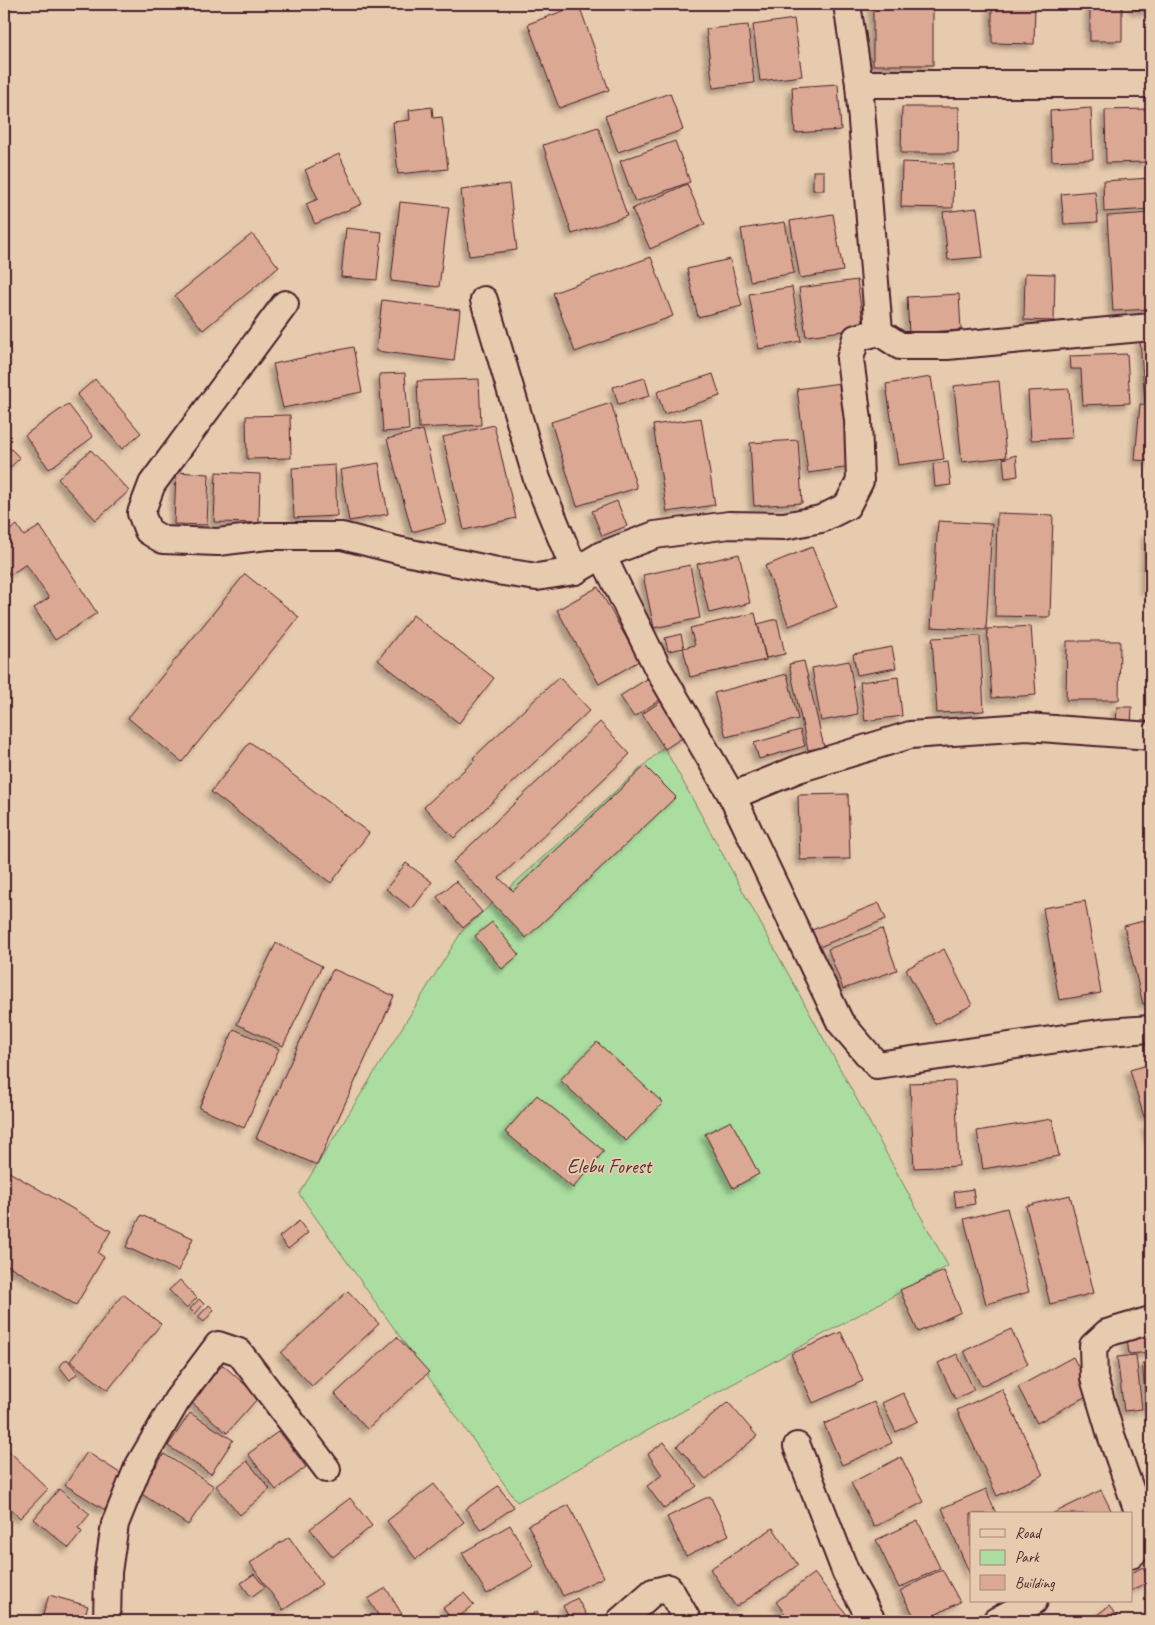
<svg xmlns="http://www.w3.org/2000/svg" width="1155" height="1625" font-family="Caveat,sans-serif">
  <style>
    .green { fill: #aadd9f; stroke: #7a7e65 }
    .building { fill: #dba893; stroke: #4a1f2b; filter: url(#shadow) }
    .lines { fill: none; stroke-linecap: round; stroke-linejoin: round }
    .street-casing { stroke: #4a1f2b; stroke-width: 30 }
    .street { stroke: #e7cbae; stroke-width: 26 }
    .labels { text-anchor: middle; dominant-baseline: central; stroke-width: 4; stroke-linejoin: round; paint-order: stroke }
    .park-label { font-size: 20px; fill: #543237; stroke: #e7cbae }
  </style>
  <defs>
    <filter id="shadow"><feDropShadow dx="-4.5" dy="4.5" stdDeviation="2.5" flood-color="#0004"/></filter>
  </defs>
  <rect width="100%" height="100%" fill="#e7cbae"/>
  <filter id="ink" filterUnits="userSpaceOnUse"><feTurbulence type="fractalNoise" baseFrequency=".02" numOctaves="2"/><feDisplacementMap in="SourceGraphic" scale="10" xChannelSelector="R" yChannelSelector="G"/><feConvolveMatrix kernelMatrix="1 2 1 2 8 2 1 2 1" color-interpolation-filters="sRGB"/></filter>
  <g filter="url(#ink)">
    <path class="green" d="M664,747L948,1266L517,1502L299,1194L462,931Z"/>
    <g class="building">
      <rect x="873" y="4" width="60" height="61"/>
      <path d="M992,4H1035L1034,44L992,43Z"/>
      <rect x="1090" y="4" width="32" height="37"/>
      <path d="M1134,4H1151V11L1133,9Z"/>
      <path d="M579,5L609,90L559,108L528,24Z"/>
      <path d="M794,19L802,76L760,81L753,25Z"/>
      <path d="M748,25L754,83L713,88L706,29Z"/>
      <path d="M838,84L841,130L795,133L792,87Z"/>
      <path d="M670,93L683,130L618,152L605,116Z"/>
      <path d="M432,107L433,118L442,117L448,169L398,174L393,122L410,120L409,110Z"/>
      <path d="M902,107H959L958,153H901Z"/>
      <path d="M1091,108L1093,159L1052,161L1050,111Z"/>
      <path d="M1147,109V162L1106,163L1105,110Z"/>
      <path d="M598,127L627,216L572,234L543,145Z"/>
      <path d="M675,141L690,182L635,202L620,161Z"/>
      <path d="M339,154L362,204L315,224L306,204L318,199L305,170Z"/>
      <path d="M902,162L954,164L953,208L901,207Z"/>
      <rect x="813" y="171" width="11" height="19"/>
      <path d="M1151,178V209L1104,212L1103,181Z"/>
      <path d="M509,184L517,250L469,256L461,190Z"/>
      <path d="M687,184L705,224L650,249L632,209Z"/>
      <path d="M1095,191L1098,222L1064,224L1061,194Z"/>
      <path d="M400,202L449,207L439,287L391,281Z"/>
      <path d="M977,208L983,257L948,260L943,212Z"/>
      <path d="M1151,213V309L1113,311L1107,216Z"/>
      <path d="M833,214L843,271L800,278L790,221Z"/>
      <path d="M785,222L794,273L750,281L741,229Z"/>
      <path d="M346,228L382,232L377,280L341,277Z"/>
      <path d="M252,234L279,267L203,330L175,296Z"/>
      <path d="M651,257L673,316L575,352L553,293Z"/>
      <path d="M730,259L742,306L698,317L687,269Z"/>
      <path d="M1025,273L1055,274L1054,321L1024,320Z"/>
      <path d="M857,280L864,328L806,336L799,288Z"/>
      <path d="M792,287L801,341L759,349L749,294Z"/>
      <path d="M959,294L961,330L909,333L907,297Z"/>
      <path d="M382,300L460,310L454,361L376,351Z"/>
      <path d="M1151,339V401L1145,402L1140,340Z"/>
      <path d="M353,347L362,392L283,408L273,364Z"/>
      <path d="M1127,354L1130,403L1083,405L1081,369H1071L1070,356Z"/>
      <path d="M405,373L409,430L383,432L379,374Z"/>
      <path d="M713,374L720,396L664,414L657,392Z"/>
      <path d="M931,377L944,459L898,465L886,384Z"/>
      <path d="M645,378L650,396L618,404L613,387Z"/>
      <path d="M95,379L141,433L122,449L77,395Z"/>
      <path d="M479,379L481,425L419,428L417,381Z"/>
      <path d="M999,381L1006,457L962,462L954,386Z"/>
      <path d="M840,383L851,467L808,473L797,389Z"/>
      <path d="M1069,389L1073,438L1031,440L1028,391Z"/>
      <path d="M611,403L637,488L577,506L551,422Z"/>
      <path d="M68,404L93,437L49,469L25,435Z"/>
      <path d="M1140,404L1151,405V461L1135,460Z"/>
      <path d="M290,415L291,458L247,459L246,416Z"/>
      <path d="M701,418L715,505L667,512L653,425Z"/>
      <path d="M494,425L516,518L464,530L443,437Z"/>
      <path d="M423,430L446,523L412,532L387,439Z"/>
      <path d="M798,440L802,503L754,506L750,443Z"/>
      <path d="M4,442L20,458L4,473Z"/>
      <path d="M91,450L129,491L96,520L58,479Z"/>
      <path d="M1016,455L1018,476L1005,478L1003,459Z"/>
      <path d="M948,462L951,485L935,487L933,464Z"/>
      <path d="M379,463L388,514L349,521L340,470Z"/>
      <path d="M335,465L337,516L294,518L292,468Z"/>
      <path d="M176,472L209,474L207,525L174,524Z"/>
      <path d="M216,472L260,474L259,523L214,522Z"/>
      <path d="M617,501L627,526L602,536L592,511Z"/>
      <path d="M997,513L1053,515L1050,617L995,616Z"/>
      <path d="M938,521L992,524L986,630L931,627Z"/>
      <path d="M17,525L24,536L40,526L97,613L55,640L34,608L49,598L26,564L10,575L4,566V534Z"/>
      <path d="M1147,533H1151V590L1145,589Z"/>
      <path d="M812,547L837,607L789,626L765,566Z"/>
      <path d="M739,554L750,603L709,613L697,564Z"/>
      <path d="M690,565L700,618L654,628L643,575Z"/>
      <path d="M245,574L299,617L182,762L128,718Z"/>
      <path d="M598,587L639,661L599,684L557,610Z"/>
      <path d="M755,613L766,660L690,677L683,648L695,645L690,628Z"/>
      <path d="M413,615L494,678L459,723L378,660Z"/>
      <path d="M777,619L785,654L766,658L758,624Z"/>
      <path d="M1031,626L1036,695L992,698L987,629Z"/>
      <path d="M681,634L684,648L668,651L665,638Z"/>
      <path d="M980,636L984,711L937,713L932,638Z"/>
      <path d="M1067,641H1120L1119,700H1066Z"/>
      <path d="M892,647L896,668L857,675L853,654Z"/>
      <path d="M804,661L824,747L808,750L789,664Z"/>
      <path d="M849,661L858,714L821,721L812,668Z"/>
      <path d="M787,674L798,719L726,737L714,693Z"/>
      <path d="M559,677L590,710L454,838L424,807L475,760L473,758Z"/>
      <path d="M650,677L664,697L634,717L620,696Z"/>
      <path d="M898,677L902,716L865,721L860,682Z"/>
      <path d="M668,697L691,732L665,749L642,714Z"/>
      <path d="M1117,707H1132L1131,726L1116,725Z"/>
      <path d="M600,722L630,754L499,878L513,891L645,766L676,797L526,938L453,862Z"/>
      <path d="M800,730L805,746L759,759L754,743Z"/>
      <path d="M250,742L369,833L331,883L211,792Z"/>
      <path d="M848,794L850,859L800,860L798,795Z"/>
      <path d="M406,863L432,882L412,909L386,889Z"/>
      <path d="M456,881L482,912L463,928L437,897Z"/>
      <path d="M1085,901L1101,993L1059,1000L1043,908Z"/>
      <path d="M879,903L886,919L819,947L812,930Z"/>
      <path d="M1151,919V1002L1143,1004L1124,926Z"/>
      <path d="M492,922L519,955L502,969L475,936Z"/>
      <path d="M882,929L897,970L843,989L828,949Z"/>
      <path d="M276,943L322,966L283,1046L237,1024Z"/>
      <path d="M944,949L972,1005L935,1024L906,969Z"/>
      <path d="M333,969L394,996L317,1165L256,1138Z"/>
      <path d="M234,1029L279,1049L244,1128L199,1108Z"/>
      <path d="M597,1042L663,1103L626,1141L560,1080Z"/>
      <path d="M1151,1064V1115L1144,1117L1130,1070Z"/>
      <path d="M955,1081L959,1166L914,1168L910,1083Z"/>
      <path d="M537,1095L604,1151L573,1188L505,1132Z"/>
      <path d="M1052,1119L1059,1156L983,1169L977,1131Z"/>
      <path d="M731,1121L759,1174L733,1188L705,1134Z"/>
      <path d="M1151,1124V1142L1146,1125Z"/>
      <path d="M4,1169L111,1231L98,1253L104,1257L76,1305L4,1263Z"/>
      <path d="M973,1189L975,1204L956,1207L954,1192Z"/>
      <path d="M1070,1195L1094,1293L1050,1304L1026,1206Z"/>
      <path d="M1007,1208L1029,1292L986,1304L964,1219Z"/>
      <path d="M141,1215L193,1238L178,1271L126,1247Z"/>
      <path d="M299,1221L308,1233L288,1249L279,1237Z"/>
      <path d="M944,1271L961,1312L918,1332L900,1290Z"/>
      <path d="M180,1280L197,1298L186,1308L169,1290Z"/>
      <path d="M348,1291L379,1324L312,1386L281,1353Z"/>
      <path d="M123,1294L161,1324L108,1390L70,1361Z"/>
      <path d="M199,1299L204,1304L195,1314L190,1309Z"/>
      <path d="M209,1305L214,1310L204,1322L198,1317Z"/>
      <path d="M4,1325L10,1328L4,1339Z"/>
      <path d="M1011,1329L1028,1364L981,1386L964,1351Z"/>
      <path d="M841,1332L863,1381L813,1403L791,1354Z"/>
      <path d="M1151,1336V1352L1129,1354L1127,1338Z"/>
      <path d="M397,1337L429,1372L367,1429L335,1394Z"/>
      <path d="M957,1354L974,1390L955,1399L938,1363Z"/>
      <path d="M1136,1355L1142,1409L1124,1411L1117,1357Z"/>
      <path d="M1073,1357L1092,1393L1037,1423L1018,1387Z"/>
      <path d="M67,1359L78,1373L70,1380L59,1366Z"/>
      <path d="M1142,1363H1151V1409H1147Z"/>
      <path d="M223,1365L259,1397L227,1433L190,1401Z"/>
      <path d="M1002,1389L1043,1475L997,1496L957,1410Z"/>
      <path d="M903,1393L918,1421L896,1432L882,1403Z"/>
      <path d="M728,1402L757,1436L706,1479L677,1446Z"/>
      <path d="M874,1402L892,1443L842,1465L824,1424Z"/>
      <path d="M190,1413L233,1440L211,1474L168,1446Z"/>
      <path d="M279,1431L306,1467L276,1490L248,1454Z"/>
      <path d="M664,1442L697,1486L664,1509L647,1486L662,1475L648,1454Z"/>
      <path d="M5,1447L48,1489L20,1518L4,1503Z"/>
      <path d="M87,1452L126,1477L105,1510L65,1485Z"/>
      <path d="M164,1454L214,1486L188,1525L139,1492Z"/>
      <path d="M901,1457L924,1502L874,1527L851,1483Z"/>
      <path d="M247,1461L270,1489L240,1515L216,1486Z"/>
      <path d="M434,1484L464,1522L416,1559L387,1521Z"/>
      <path d="M498,1486L514,1507L481,1530L466,1509Z"/>
      <path d="M59,1489L90,1514L78,1528L82,1532L69,1548L34,1519Z"/>
      <path d="M986,1489L996,1514H971V1577L942,1508Z"/>
      <path d="M1101,1490L1113,1514H1052Z"/>
      <path d="M710,1496L729,1535L686,1556L667,1517Z"/>
      <path d="M350,1498L372,1526L333,1557L310,1529Z"/>
      <path d="M569,1505L604,1577L563,1596L528,1525Z"/>
      <path d="M918,1521L940,1568L899,1588L876,1540Z"/>
      <path d="M510,1525L534,1566L487,1594L462,1553Z"/>
      <path d="M773,1528L798,1565L736,1607L710,1569Z"/>
      <path d="M289,1537L322,1584L283,1610L250,1563Z"/>
      <path d="M1143,1567L1150,1581L1131,1591V1573Z"/>
      <path d="M942,1569L960,1602L923,1621H917L900,1591Z"/>
      <path d="M814,1573L852,1621H791L776,1602Z"/>
      <path d="M254,1574L265,1587L251,1597L241,1583Z"/>
      <path d="M386,1588L406,1621H382L368,1599Z"/>
      <path d="M464,1593L474,1605L453,1621L443,1608Z"/>
      <path d="M49,1595L88,1606L83,1621H41Z"/>
      <path d="M577,1598L590,1621H571L563,1606Z"/>
      <path d="M1109,1606L1121,1621H1089Z"/>
      <path d="M537,1611L544,1621H523Z"/>
      <path d="M1036,1615L1041,1621H1027Z"/>
    </g>
    <g class="lines">
      <defs>
        <g id="street">
          <path d="M847,4L859,84L879,332L900,346H947L1151,327"/>
          <path d="M859,84H1151"/>
          <path d="M484,300L537,479L575,571"/>
          <path d="M285,304L152,484L141,513L148,531L163,540L218,542L267,536H342L401,551L497,571L537,577L575,571L602,555L655,535L729,525L784,526L821,519L847,506L860,481L858,420L850,359L856,338L879,332"/>
          <path d="M602,555L657,667L732,796L840,1022L877,1065L1107,1032L1151,1029"/>
          <path d="M732,796L798,769L910,735L1026,727L1151,736"/>
          <path d="M797,1446L846,1573L872,1621"/>
          <path d="M1131,1555L1138,1548L1141,1520L1111,1435L1094,1378L1093,1346L1107,1333L1151,1320"/>
          <path d="M107,1621L108,1572L115,1524L138,1467L177,1400L218,1345L239,1352L327,1469"/>
          <path d="M620,1621L653,1592L669,1588L688,1621"/>
          <path d="M996,1621L1034,1601"/>
        </g>
      </defs>
      <use href="#street" class="street-casing"/>
      <use href="#street" class="street"/>
    </g>
  </g>
  <g class="labels">
    <g class="park-label">
      <text x="609" y="1166">Elebu Forest</text>
    </g>
  </g>
  <rect width="1155" height="1625" fill="none" stroke="#e7cbae" stroke-width="20"/>
  <rect x="10" y="10" width="1135" height="1605" fill="none" stroke="#4a1f2b" stroke-width="2" filter="url(#ink)"/>
  <rect x="970" y="1512" width="162" height="90" fill="#e7cbae" stroke="#a8867a"/>
  <rect x="980" y="1529" width="25" height="8" fill="#e7cbae" stroke="#a8867a"/>
  <text x="1015" y="1538" font-size="15" fill="#4a1f2b">Road</text>
  <rect x="980" y="1550" width="25" height="15" fill="#aadd9f" stroke="#a8867a"/>
  <text x="1015" y="1562" font-size="15" fill="#4a1f2b">Park</text>
  <rect x="980" y="1575" width="25" height="15" fill="#dba893" stroke="#a8867a"/>
  <text x="1015" y="1588" font-size="15" fill="#4a1f2b">Building</text>
</svg>
